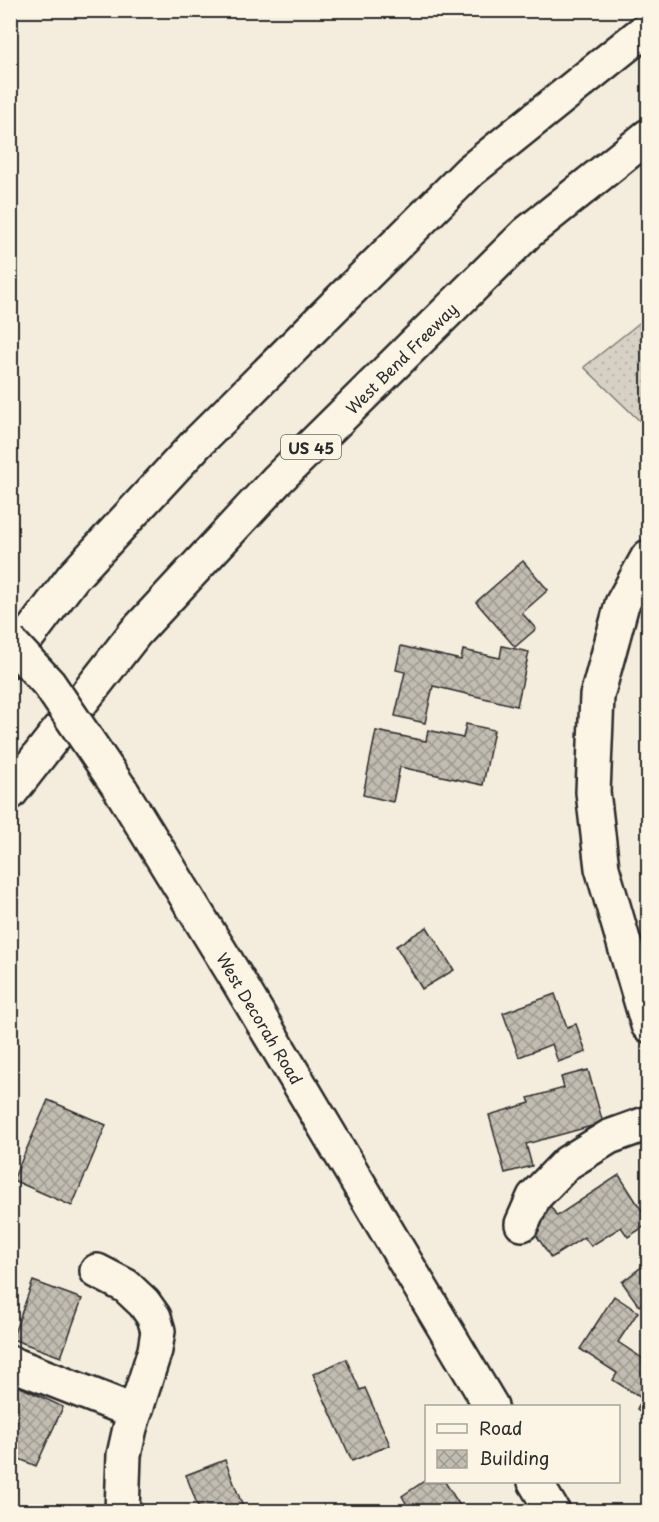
<svg xmlns="http://www.w3.org/2000/svg" width="659" height="1522" font-family="'Playpen Sans',sans-serif">
  <style>
    .grass { fill: url(#grass-dots); stroke: #807e78; stroke-width: 1.5 }
    .building { fill: url(#building-cross-hatch); stroke: #2b2b2b; stroke-width: 1.5 }
    .lines { fill: none; stroke-linecap: round; stroke-linejoin: round }
    .minor-casing { stroke: #2b2b2b; stroke-width: 38 }
    .highway-casing { stroke: #2b2b2b; stroke-width: 38 }
    .minor { stroke: #fcf5e5; stroke-width: 33 }
    .highway { stroke: #fcf5e5; stroke-width: 33 }
    .minor-bridge-casing { stroke: #2b2b2b; stroke-width: 38; stroke-linecap: butt }
    .minor-bridge { stroke: #fcf5e5; stroke-width: 33 }
    .labels { text-anchor: middle; dominant-baseline: central; stroke-width: 6; stroke-linejoin: round; paint-order: stroke }
    .shield { fill: #fcf5e5; stroke: #6a6863; stroke-width: 1.5 }
    .shield-label { font-size: 15px; font-weight: bold; fill: #2b2b2b }
    .street-label { font-size: 16px; fill: #2b2b2b; stroke: #fcf5e5 }
  </style>
  <defs>
    <pattern id="grass-dots" width="8" height="8" patternUnits="userSpaceOnUse" patternTransform="scale(1.5)"><rect width="8" height="8" fill="#d6d1c4"/><path d="M2 2h.1M6 6h.1" fill="none" stroke="#b8b4a9" stroke-width="1.8" stroke-linecap="round"/></pattern>
    <pattern id="building-cross-hatch" width="8" height="8" patternUnits="userSpaceOnUse" patternTransform="scale(1.5)"><rect width="8" height="8" fill="#c2bdb1"/><path d="M0 0l8 8M0 8l8-8" fill="none" stroke="#9e9a90"/></pattern>
  </defs>
  <rect width="100%" height="100%" fill="#f4edde"/>
  <filter id="ink" filterUnits="userSpaceOnUse"><feTurbulence type="fractalNoise" baseFrequency=".0167" numOctaves="2"/><feDisplacementMap in="SourceGraphic" scale="12" xChannelSelector="R" yChannelSelector="G"/><feConvolveMatrix kernelMatrix="1 2 1 2 8 2 1 2 1" color-interpolation-filters="sRGB"/></filter>
  <g filter="url(#ink)">
    <path class="grass" d="M648,316V429L584,367Z"/>
    <g class="building">
      <path d="M523,561L548,590L522,613L536,629L515,647L476,602Z"/>
      <path d="M401,646L461,660L463,650L500,658L502,646L529,652L517,706L433,686L425,723L395,716L405,672L396,670Z"/>
      <path d="M466,724L494,730L483,785L400,767L393,802L363,795L376,731L426,741L428,730L463,738Z"/>
      <path d="M427,927L454,970L422,989L396,946Z"/>
      <path d="M555,994L567,1027L576,1024L586,1052L558,1062L552,1044L519,1057L503,1013Z"/>
      <path d="M588,1070L603,1123L526,1144L532,1166L505,1173L489,1115L530,1103L528,1098L564,1088L561,1077Z"/>
      <path d="M48,1100L106,1125L72,1206L13,1180Z"/>
      <path d="M619,1175L648,1220V1224L628,1237L621,1227L591,1246L584,1237L551,1258L524,1216L547,1201L557,1216Z"/>
      <path d="M648,1262V1299L639,1306L622,1282Z"/>
      <path d="M33,1281L82,1299L61,1357L12,1339Z"/>
      <path d="M614,1296L638,1312L618,1342L648,1362V1417L637,1409L643,1399L613,1380L617,1373L580,1349Z"/>
      <path d="M346,1359L360,1390L365,1388L390,1445L352,1461L313,1374Z"/>
      <path d="M10,1382L63,1407L36,1466L10,1455Z"/>
      <path d="M225,1460L245,1512H200L186,1475Z"/>
      <path d="M426,1480V1482H445L464,1512H411L402,1496Z"/>
    </g>
    <g class="lines">
      <defs>
        <g id="minor">
          <path d="M648,557L622,604L597,696L593,792L602,868L648,1025"/>
          <path d="M121,790L234,974L491,1406"/>
          <path d="M522,1224L534,1197L567,1163L609,1137L648,1123"/>
          <path d="M97,1271L126,1286L144,1303L154,1317L158,1331L155,1350L130,1428L124,1455L122,1512"/>
          <path d="M10,1363L135,1412"/>
          <path d="M535,1482L553,1512"/>
        </g>
        <g id="highway">
          <path d="M10,660L73,577L196,444L470,171L648,28"/>
          <path d="M10,793L135,633L277,480L527,233L648,136"/>
        </g>
      </defs>
      <use href="#minor" class="minor-casing"/>
      <use href="#highway" class="highway-casing"/>
      <use href="#minor" class="minor"/>
      <use href="#highway" class="highway"/>
      <defs>
        <path id="minor-bridge" d="M10,642L49,684L121,790"/>
      </defs>
      <use href="#minor-bridge" class="minor-bridge-casing"/>
      <use href="#minor-bridge" class="minor-bridge"/>
    </g>
  </g>
  <g class="labels">
    <rect class="shield" x="281" y="435" width="60" height="24" rx="4.5"/>
    <g class="shield-label">
      <text x="311" y="447">US 45</text>
    </g>
    <g class="street-label">
      <text transform="translate(401 358) rotate(-45)">West Bend Freeway</text>
      <text transform="translate(260 1018) rotate(59)">West Decorah Road</text>
    </g>
  </g>
  <rect width="659" height="1522" fill="none" stroke="#fcf5e5" stroke-width="36"/>
  <rect x="18" y="18" width="623" height="1486" fill="none" stroke="#2b2b2b" stroke-width="2" filter="url(#ink)"/>
  <rect x="425" y="1405" width="195" height="78" fill="#fcf5e5" stroke="#a8a49b" stroke-width="1.5"/>
  <rect x="437" y="1424" width="30" height="9" fill="#fcf5e5" stroke="#a8a49b" stroke-width="1.5"/>
  <text x="479" y="1435" font-size="18" fill="#2b2b2b">Road</text>
  <rect x="437" y="1450" width="30" height="18" fill="url(#building-cross-hatch)" stroke="#a8a49b" stroke-width="1.5"/>
  <text x="479" y="1465" font-size="18" fill="#2b2b2b">Building</text>
</svg>
